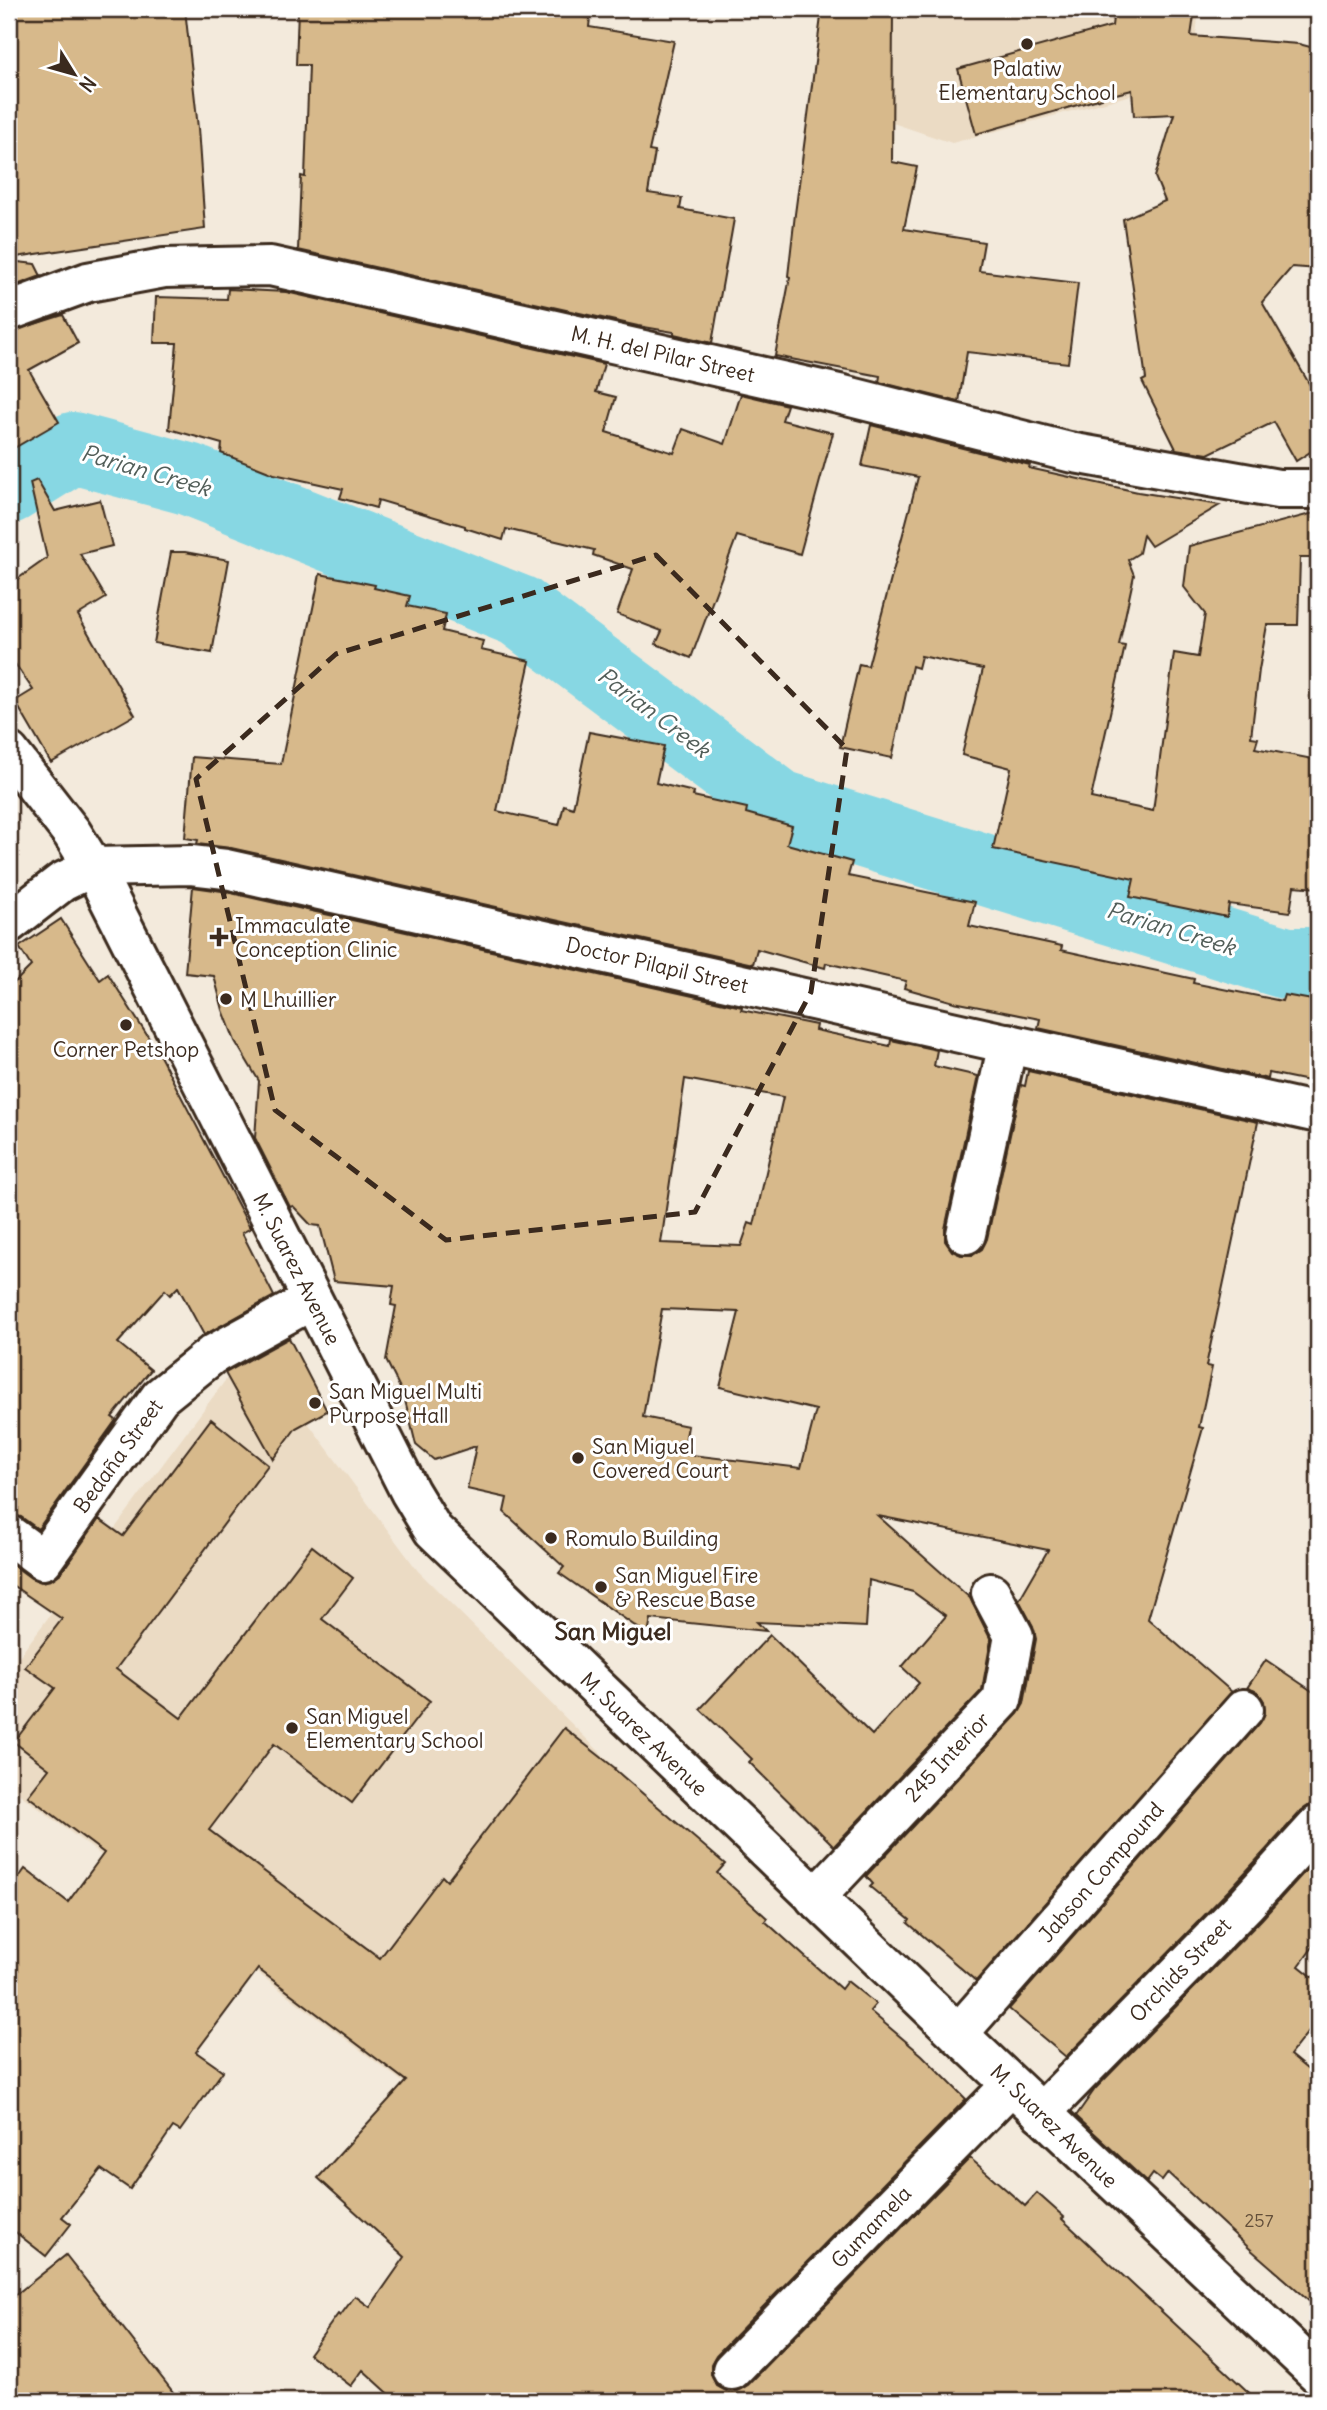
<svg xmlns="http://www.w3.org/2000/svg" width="1327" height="2410" font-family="Delius,sans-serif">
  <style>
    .built { fill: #ebdbc4 }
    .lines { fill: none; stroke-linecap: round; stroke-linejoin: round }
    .river { stroke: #87d7e3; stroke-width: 72 }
    .building { fill: #d7b98b; stroke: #3b2a1e; stroke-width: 2; fill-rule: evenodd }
    .minor-casing { stroke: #3b2a1e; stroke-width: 44 }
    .minor { stroke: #fff; stroke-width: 38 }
    .marked { fill: none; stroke: #3b2a1e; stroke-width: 5; stroke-dasharray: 14 9; stroke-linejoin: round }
    .poi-dot { fill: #3b2a1e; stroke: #fff; stroke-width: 2.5 }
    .labels { text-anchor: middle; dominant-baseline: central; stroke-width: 6; stroke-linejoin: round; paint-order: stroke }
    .number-label { font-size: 18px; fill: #624e39 }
    .poi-label { font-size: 21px; fill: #3b2a1e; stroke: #fff; text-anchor: start }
    .street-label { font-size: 21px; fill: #3b2a1e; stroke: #fff }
    .water-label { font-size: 23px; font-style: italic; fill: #525e59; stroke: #fff }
    .quarter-label { font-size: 24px; font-weight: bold; fill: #3b2a1e; stroke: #fff }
  </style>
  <rect width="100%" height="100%" fill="#f3eadc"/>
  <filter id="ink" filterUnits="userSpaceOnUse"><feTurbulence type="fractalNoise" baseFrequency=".0143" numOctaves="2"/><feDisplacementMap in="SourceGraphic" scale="14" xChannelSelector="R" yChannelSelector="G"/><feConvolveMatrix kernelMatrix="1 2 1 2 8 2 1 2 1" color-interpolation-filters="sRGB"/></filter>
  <g filter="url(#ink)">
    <g class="built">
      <path d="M846,9H1199L1191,79L952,143L884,120Z"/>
      <path d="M251,1346L418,1571L638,1790L412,2089L9,1786V1670Z"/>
    </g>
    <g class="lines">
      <path class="river" d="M9,488L73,448L188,479L519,611L780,806L1286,963H1318"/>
    </g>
    <g class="building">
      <path d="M31,9H185L198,128L205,229L9,258V14Z"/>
      <path d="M298,9H549L548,13L590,18L589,27L674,41L649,151L655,152L648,193L682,198L680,209L734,219L712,343L674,334V332L638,326L298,250L301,176L305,177L309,65H296Z"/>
      <path d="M822,9H893L892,162L917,167L904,229L984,242L979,271L1078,283L1068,363L967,352L959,402L879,382L880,376L775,356L790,277L788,276L795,214Z"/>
      <path d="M1114,9H1195L1191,36L1299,44L1318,49V82L1311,112L1318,115V269L1292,267L1262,302L1318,399V447L1296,461L1274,422L1208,454L1176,449L1142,381L1146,379L1123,219L1165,201L1155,177L1174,114L1134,116L1132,90L1116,94H1102V98L976,134L958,69L1112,26Z"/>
      <path d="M9,261L35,264L41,276L9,288Z"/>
      <path d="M228,289L286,292L604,364L596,392L616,397L606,432L674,453L683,429L725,444L741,394L787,405L782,420L833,433L800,554L737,536L691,658L656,644L662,631L617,614L633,569L593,555L594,550L506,529L503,540L465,528V526L378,500L376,508L340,498L343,489L274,474L221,453L222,444L169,429L177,343H154L156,297L227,299Z"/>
      <path d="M63,315L78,343L29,370L59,422L9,451V332Z"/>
      <path d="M871,425L1030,465L1029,468L1138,492L1220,505L1151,546L1143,535L1139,553L1128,560L1134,575L1119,645L1125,646L1091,798L1153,811L1174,653L1198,657L1205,614L1184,587L1189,546L1318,512V548L1313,549V558H1300L1298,625H1267L1259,670L1251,737L1258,738L1255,748L1318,760V888L1294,886L1290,912L1229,904L1227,917L1130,897L1134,879L993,849L1011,768L962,755L983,669L921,656L918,668L912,666L892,758L840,747L859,664L868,666L918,477L862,466Z"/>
      <path d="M37,480L55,511L100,500L112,546L80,554L106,598L78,615L135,715L51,763L15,701L33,690L9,655V585L47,558L30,483Z"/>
      <path d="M171,552H185L229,560L212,653L154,643Z"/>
      <path d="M320,574L375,585L374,588L410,596L407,606L446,614L442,631L483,641L481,650L530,661L497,811L559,825L564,805L573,808L589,732L664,746L656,783L694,792L693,796L747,808L746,813L792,826L787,844L852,862L848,876L975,902L969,926L1062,946L1061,950L1194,979L1193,983L1282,1001L1284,995L1318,1001V1083L1269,1073L1268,1079L1038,1028L1040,1019L954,1002L904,988L906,981L826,963L825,968L757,949L753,964L231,848L197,844L198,840L185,838L192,757L281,764Z"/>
      <path d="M193,887L222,891L742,1007L741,1010L816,1025L815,1030L890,1046L891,1040L937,1050L934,1066L978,1076L945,1229V1241L952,1251L961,1255H973L982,1249L987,1239L1021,1085L1025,1086L1028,1071L1258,1122L1206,1366L1212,1367L1199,1427L1203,1428L1148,1619L1232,1692L976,1981L908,1923L910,1920L870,1887L873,1884L866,1876L1018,1714L1024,1704L1036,1639L1033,1626L1019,1600L1048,1550L878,1516L970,1598L991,1640L982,1690L834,1846L749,1762L752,1759L700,1709L770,1635L872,1735L919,1683L902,1667L946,1616L913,1592L869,1580L866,1627L757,1622L766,1631L651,1619L648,1635L559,1573L564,1567L504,1512L507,1498L467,1489L476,1446L434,1460L416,1445L404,1396L386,1360L396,1306L391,1305L394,1286L334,1281L320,1226L311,1225L293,1206L290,1207L255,1138L259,1081L235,1041L223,1010L214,976L185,973ZM685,1079L783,1097L754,1225L749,1223L741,1246L661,1243ZM662,1309L739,1312L720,1387L816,1410L801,1468L683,1454L688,1426L643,1417Z"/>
      <path d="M61,919L100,980L108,974L159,1054L250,1228V1224L251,1228L242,1233L274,1296L204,1335L178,1287L170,1295L165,1290L118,1343L151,1370L112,1417L116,1420L38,1529L21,1517L9,1514V988L31,966L19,947Z"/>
      <path d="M289,1338L327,1411L296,1428L273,1459L225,1373Z"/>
      <path d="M211,1419L268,1465L116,1669L181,1718L312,1546L353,1578L322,1619L430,1701L352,1803L274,1744L209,1830L380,1958L442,1876L447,1881L564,1728L615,1768L614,1769L725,1864L717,1873L767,1918L765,1921L841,1989L847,1981L876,2004L870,2011L922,2055L966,2099L716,2355L711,2364V2375L717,2386L726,2391H737L748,2385L970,2158L1025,2206L1037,2193L1064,2217L1062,2219L1258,2401H397L363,2370L351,2386L309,2354L338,2314L340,2316L355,2296L370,2307L405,2257L318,2178L406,2081L258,1969L196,2052L223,2071L180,2131L173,2127L130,2189L101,2169L62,2217L71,2224L46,2256L9,2227V1891L25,1869L68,1902L104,1853L28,1796L49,1769L14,1742L55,1688L25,1667L62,1619L9,1583V1562L31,1578L41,1582L51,1580L61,1573L99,1519L123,1536Z"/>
      <path d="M1266,1660L1318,1695V1804H1311L1302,1810L1230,1889L1066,2057L1009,2009L1260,1723L1265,1713L1264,1701L1258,1692L1247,1688Z"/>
      <path d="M1318,1857V1940L1299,1966L1318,1981V2019L1290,2055L1318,2078V2308L1249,2248L1168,2173L1162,2181L1153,2174L1147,2182L1076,2116L1095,2089L1262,1919Z"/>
      <path d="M66,2255L180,2401H9V2300Z"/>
    </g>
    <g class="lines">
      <defs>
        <g id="minor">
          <path d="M9,311L88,282L164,268L270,266L839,394L1069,452L1278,489H1318"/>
          <path d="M9,752L72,833L93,867L410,1492L433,1530L958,2034L1318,2374"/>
          <path d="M9,923L62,882L93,867L191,865L226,869L1318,1113"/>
          <path d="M966,1234L1008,1043"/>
          <path d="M9,1535L43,1560L160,1397L212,1355L312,1300"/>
          <path d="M815,1898L1002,1700L1014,1636L991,1593"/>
          <path d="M958,2034L1244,1709"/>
          <path d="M1041,2113L1246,1904L1318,1825"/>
          <path d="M732,2370L1011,2085"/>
        </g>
      </defs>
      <use href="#minor" class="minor-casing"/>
      <use href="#minor" class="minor"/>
    </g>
  </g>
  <path class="marked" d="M656,555L847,749L811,992L695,1212L446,1240L275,1110L196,779L336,654Z"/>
  <g class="poi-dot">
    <circle cx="1027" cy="44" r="7"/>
    <path d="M215.5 926.5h7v7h7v7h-7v7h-7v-7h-7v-7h7z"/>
    <circle cx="226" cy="999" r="7"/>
    <circle cx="126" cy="1025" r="7"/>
    <circle cx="315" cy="1403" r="7"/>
    <circle cx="578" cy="1458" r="7"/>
    <circle cx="551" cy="1538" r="7"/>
    <circle cx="601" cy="1587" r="7"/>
    <circle cx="292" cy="1728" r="7"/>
  </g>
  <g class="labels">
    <g class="number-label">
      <text x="1259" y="2220">257</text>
    </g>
    <g class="poi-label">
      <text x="1027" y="68" text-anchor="middle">Palatiw<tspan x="1027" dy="24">Elementary School</tspan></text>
      <text x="235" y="925">Immaculate<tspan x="235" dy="24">Conception Clinic</tspan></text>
      <text x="240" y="999">M Lhuillier</text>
      <text x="126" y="1049" text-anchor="middle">Corner Petshop</text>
      <text x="329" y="1391">San Miguel Multi<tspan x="329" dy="24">Purpose Hall</tspan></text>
      <text x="592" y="1446">San Miguel<tspan x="592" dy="24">Covered Court</tspan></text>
      <text x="565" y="1538">Romulo Building</text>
      <text x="615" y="1575">San Miguel Fire<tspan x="615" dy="24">&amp; Rescue Base</tspan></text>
      <text x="306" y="1716">San Miguel<tspan x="306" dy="24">Elementary School</tspan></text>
    </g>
    <g class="street-label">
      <text transform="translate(663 354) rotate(13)">M. H. del Pilar Street</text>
      <text transform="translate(657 965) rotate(13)">Doctor Pilapil Street</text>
      <text transform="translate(297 1269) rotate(63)">M. Suarez Avenue</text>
      <text transform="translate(118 1456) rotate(-54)">Bedaña Street</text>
      <text transform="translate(644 1734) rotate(44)">M. Suarez Avenue</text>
      <text transform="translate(947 1757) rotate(-47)">245 Interior</text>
      <text transform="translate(1101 1872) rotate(-49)">Jabson Compound</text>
      <text transform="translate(1180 1970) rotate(-46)">Orchids Street</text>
      <text transform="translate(1054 2126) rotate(44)">M. Suarez Avenue</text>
      <text transform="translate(871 2227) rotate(-46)">Gumamela</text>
    </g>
    <g class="water-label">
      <text transform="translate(146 470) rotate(16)">Parian Creek</text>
      <text transform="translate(654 712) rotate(37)">Parian Creek</text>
      <text transform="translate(1171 928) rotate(17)">Parian Creek</text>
    </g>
    <g class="quarter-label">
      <text x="613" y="1631">San Miguel</text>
    </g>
  </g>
  <rect width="1327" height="2410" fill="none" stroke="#fff" stroke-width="35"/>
  <rect x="18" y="18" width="1292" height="2375" fill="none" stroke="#3b2a1e" stroke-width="2.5" filter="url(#ink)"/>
  <g transform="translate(74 74) rotate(127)" stroke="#ffffff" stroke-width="5" paint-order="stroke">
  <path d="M0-5L12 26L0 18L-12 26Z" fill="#3b2a1e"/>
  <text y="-10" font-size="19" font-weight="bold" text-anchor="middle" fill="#3b2a1e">N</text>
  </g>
</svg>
